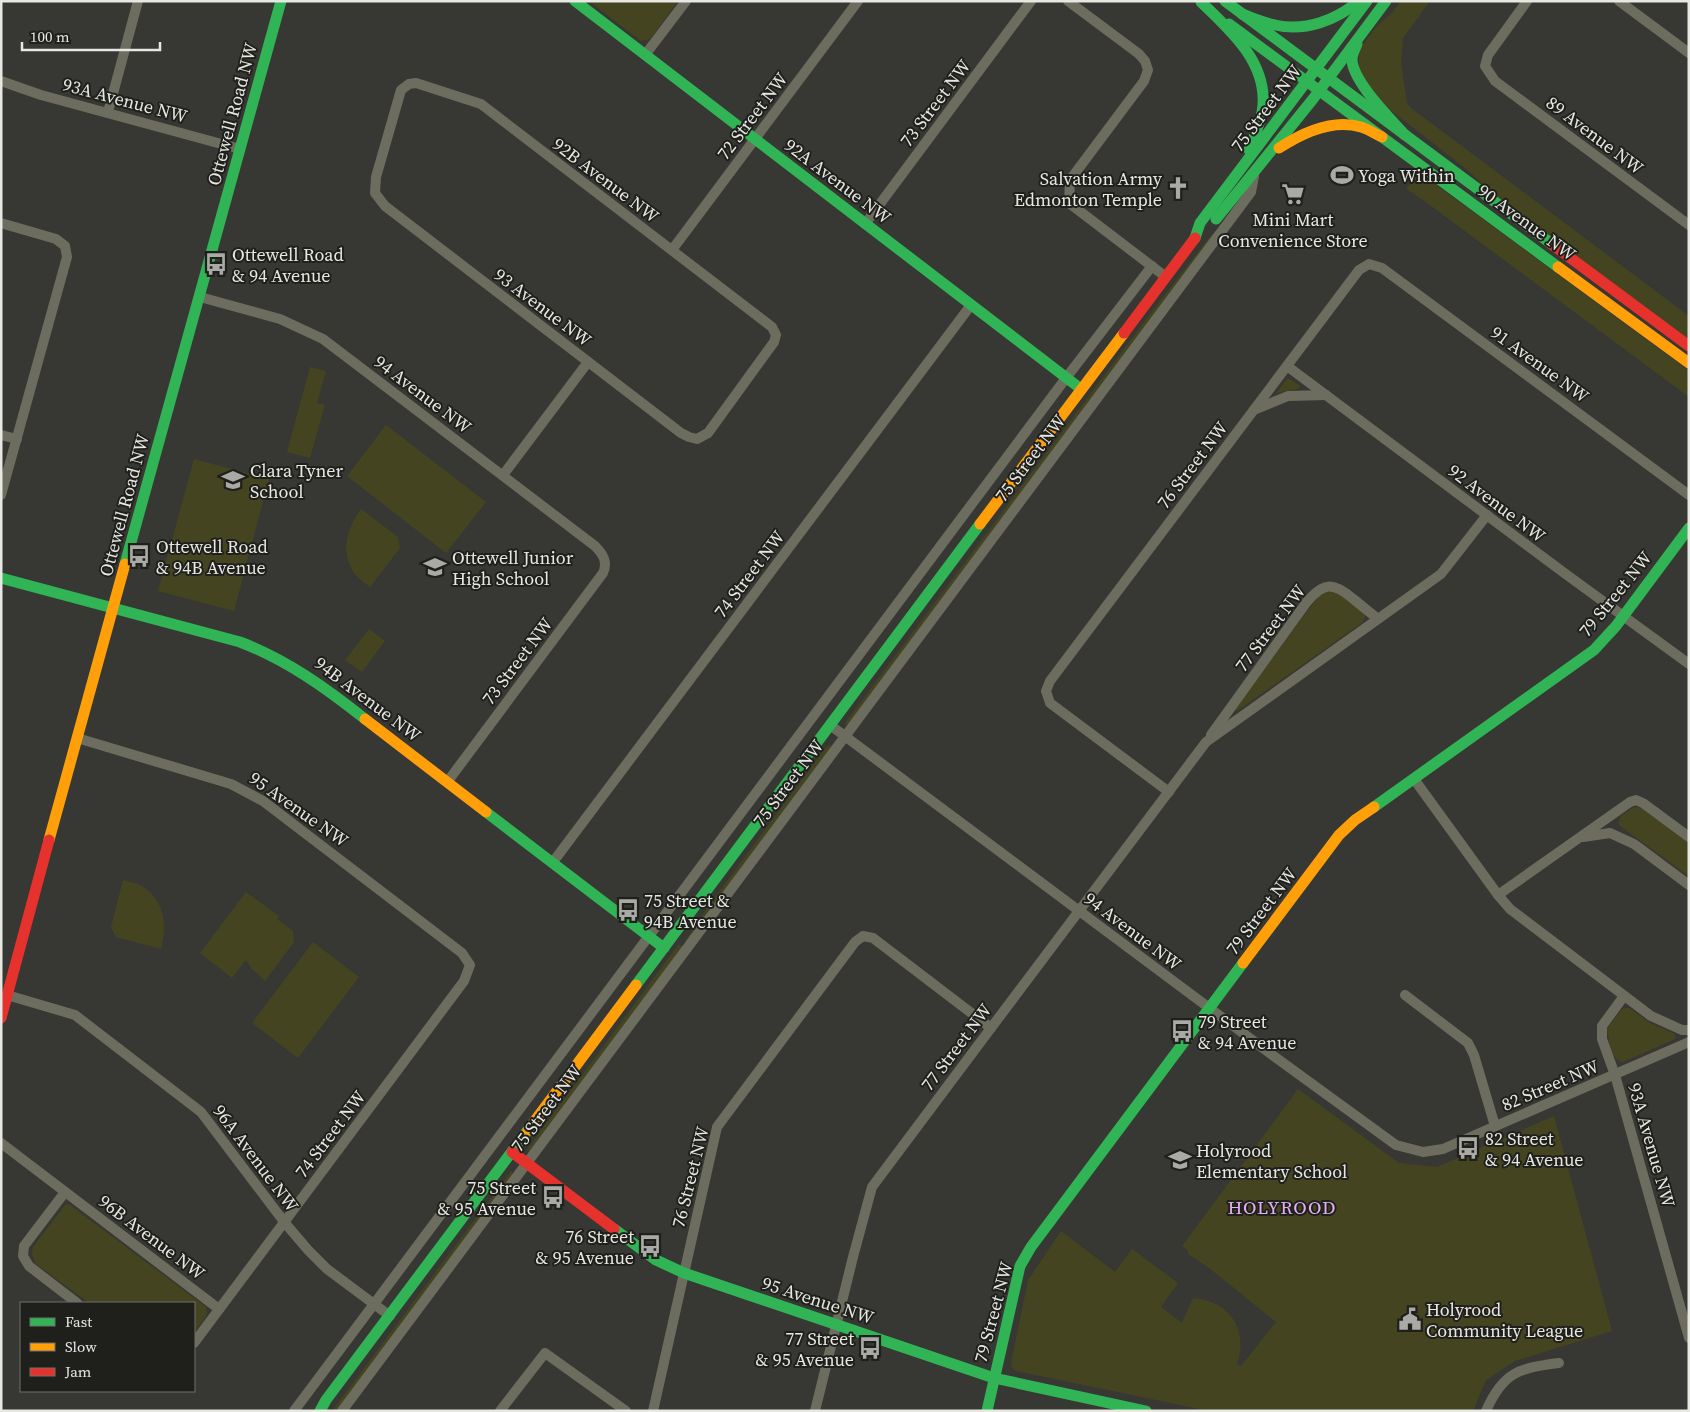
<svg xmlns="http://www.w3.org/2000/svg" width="1690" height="1412" font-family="'Source Serif 4',serif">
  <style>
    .green { fill: #444520 }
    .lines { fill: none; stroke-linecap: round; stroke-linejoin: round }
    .street { stroke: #6d6d5f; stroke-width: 10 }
    .fast { stroke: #30b455; stroke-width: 11 }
    .slow { stroke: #ff9f0a; stroke-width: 11 }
    .jam { stroke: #e5322d; stroke-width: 11 }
    .labels { text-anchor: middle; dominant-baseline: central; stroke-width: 4; stroke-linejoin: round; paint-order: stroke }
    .street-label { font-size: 18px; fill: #e7e8e2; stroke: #1f201c }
    .poi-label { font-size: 18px; fill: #e7e8e2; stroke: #1f201c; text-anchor: start }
    .neighbourhood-label { font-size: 19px; letter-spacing: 1px; fill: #e3b0ee; stroke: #1f201c }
  </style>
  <rect width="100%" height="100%" fill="#373733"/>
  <g class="green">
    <path d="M589,1H678L650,39L641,41Z"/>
    <path d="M1401,1H1430L1403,38L1401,63L1407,103L1411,108L1689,316V341L1487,188L1465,168L1389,109L1359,75V50L1376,27L1392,13Z"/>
    <path d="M1420,173L1689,371V397L1423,200L1406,189L1416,176Z"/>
    <path d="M1214,233V235L848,725H846L845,723L1153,310L1212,234Z"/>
    <path d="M310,367L326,371L317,403L325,405L310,458L287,452Z"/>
    <path d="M1288,378L1300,386L1298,389L1276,393Z"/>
    <path d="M386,425L486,502L446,553L347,476Z"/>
    <path d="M194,459L269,479L234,611L158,591Z"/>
    <path d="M361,509L398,537L400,548L370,587C365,583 359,579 355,574C340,552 346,530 361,509Z"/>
    <path d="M1331,590L1342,596L1364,613L1365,617L1363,622L1237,711L1235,709L1315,601L1323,592Z"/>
    <path d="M369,629L385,641L362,672L345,660Z"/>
    <path d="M830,745L832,746L830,749L686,942L685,941L697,924L696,923L827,746Z"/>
    <path d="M1634,807L1642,808L1689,842V876L1620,826L1618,823L1621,816Z"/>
    <path d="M123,880C129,882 137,883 142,886C165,901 167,924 161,949L116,937L111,927Z"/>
    <path d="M246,892L279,916L277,919L293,931L294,942L265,981L251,968L246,960L232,978L200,953Z"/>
    <path d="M313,942L359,977L298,1058L252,1023Z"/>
    <path d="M679,944L683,947L530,1151H527L528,1148Z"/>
    <path d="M1625,1008H1629L1650,1023L1673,1033L1676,1036L1675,1039L1623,1062C1611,1061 1609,1039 1607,1029L1622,1009Z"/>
    <path d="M1298,1089L1399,1163L1437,1167L1554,1116L1612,1331L1515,1361L1486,1380L1473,1411H1209L1016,1371L1012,1368L1011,1363L1028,1280L1061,1231L1115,1272L1132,1249L1178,1283L1161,1307L1182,1323L1193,1298C1229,1300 1249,1330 1237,1364L1241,1366L1276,1322L1209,1268L1188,1254V1251L1182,1246Z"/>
    <path d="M511,1171L512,1172V1176L336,1411H332Z"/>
    <path d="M66,1204L70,1205L206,1307L207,1315L194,1333V1303H89L35,1263L32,1254L33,1247Z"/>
  </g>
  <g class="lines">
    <g class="street">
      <path d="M1068,1L1139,54L1145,61L1148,70L1144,81L1070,180L1069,203L1166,277"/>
      <path d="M1527,1L1488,55L1485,66L1495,81L1689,225"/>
      <path d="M1619,1L1689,53"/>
      <path d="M645,55L686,1"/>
      <path d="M1,81L41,95L240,149"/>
      <path d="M416,83L481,104L772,327L776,335L774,342L708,433L697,439L689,437L681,433L385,206L375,193L376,177L401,90L409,84Z"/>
      <path d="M108,112L138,1"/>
      <path d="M1,223L56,239L65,246L67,257L1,495"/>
      <path d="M865,224L1031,1"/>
      <path d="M672,250L858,1"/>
      <path d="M200,297L280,319L323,339L595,546C603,554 608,562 603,573L448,781"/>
      <path d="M1287,366L1567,575L1689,664"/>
      <path d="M1254,410L1288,396L1326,395"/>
      <path d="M1,435L17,439"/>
      <path d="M503,475L588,362"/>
      <path d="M830,725L1275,1057L1396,1145L1423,1152L1443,1149L1689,1042"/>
      <path d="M1211,735L1306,603C1323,582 1333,582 1352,598C1361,605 1369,612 1377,618"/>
      <path d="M77,738L231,784L263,801L462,953L470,965L464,981L194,1343"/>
      <path d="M1414,779L1498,895L1510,909L1651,1016L1682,1030H1689"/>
      <path d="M1169,792L1050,703L1046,691L1050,681L1359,270L1369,264L1382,268L1689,495"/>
      <path d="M1583,837L1610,833L1634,844L1689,885"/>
      <path d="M553,862L971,305"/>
      <path d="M1498,895L1630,802L1636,800L1643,803L1689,837"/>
      <path d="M7,995L75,1015L201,1112L285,1223L308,1250L327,1269L390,1316"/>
      <path d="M1405,995L1468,1043L1474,1055L1495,1126"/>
      <path d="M1624,996L1602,1026V1039L1615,1075L1689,1338"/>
      <path d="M1,1143L219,1309"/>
      <path d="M65,1192L24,1246L23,1256L29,1266L77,1303"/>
      <path d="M294,1411L1066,378L1152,266"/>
      <path d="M342,1411L1251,192L1254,176"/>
      <path d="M500,1411L545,1353L626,1411"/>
      <path d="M653,1411L717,1127L855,942L863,936L873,938L991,1028"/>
      <path d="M815,1411L853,1257L872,1187L991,1028L1206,742L1441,574L1487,515"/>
      <path d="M1486,1411C1503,1372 1519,1368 1559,1363"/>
    </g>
    <g class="fast">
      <path d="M575,1L1081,389"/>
      <path d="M1225,1L1553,245"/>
      <path d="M1201,2C1230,30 1266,61 1263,105C1262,121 1254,136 1249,150"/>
      <path d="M1242,14C1253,18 1264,23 1275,25C1306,32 1336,20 1359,1"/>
      <path d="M1229,24L1558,267"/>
      <path d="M1357,44C1355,49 1352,54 1352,59C1352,81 1390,118 1405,135"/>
      <path d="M1216,219L1313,99L1386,1"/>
      <path d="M1195,238L1200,223L1367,1"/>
      <path d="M125,564L281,1"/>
      <path d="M1,578L240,642C287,660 326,688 365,719"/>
      <path d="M1374,807L1594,650L1616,626L1689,528"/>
      <path d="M486,812L664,948"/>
      <path d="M636,985L980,524"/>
      <path d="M614,1229L656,1260L684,1273L994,1378L1146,1411"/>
      <path d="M320,1411L326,1400L528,1130"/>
      <path d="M987,1411L1020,1266L1031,1247L1243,963"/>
    </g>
    <g class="slow">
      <path d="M1279,148C1302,133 1332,118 1361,127C1368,129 1375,134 1382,137"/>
      <path d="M1558,267L1689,363"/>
      <path d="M980,524L1124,333"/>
      <path d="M365,719L486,812"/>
      <path d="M49,840L125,564"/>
      <path d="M1243,963L1339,835L1355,820L1374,807"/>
      <path d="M528,1130L636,985"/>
    </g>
    <g class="jam">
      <path d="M1553,245L1689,346"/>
      <path d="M1124,333L1195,238"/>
      <path d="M1,1018L49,840"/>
      <path d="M512,1152L614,1229"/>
    </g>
  </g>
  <defs>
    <symbol id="stadium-bare" viewBox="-9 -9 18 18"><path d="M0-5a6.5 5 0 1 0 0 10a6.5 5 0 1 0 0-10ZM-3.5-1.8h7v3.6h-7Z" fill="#a9aaa5" stroke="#1f201c" stroke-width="2.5" paint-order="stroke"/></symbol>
    <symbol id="church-bare" viewBox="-9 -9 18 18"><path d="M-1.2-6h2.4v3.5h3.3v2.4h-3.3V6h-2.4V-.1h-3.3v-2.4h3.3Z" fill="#a9aaa5" stroke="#1f201c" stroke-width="2.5" paint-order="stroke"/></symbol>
    <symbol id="supermarket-bare" viewBox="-9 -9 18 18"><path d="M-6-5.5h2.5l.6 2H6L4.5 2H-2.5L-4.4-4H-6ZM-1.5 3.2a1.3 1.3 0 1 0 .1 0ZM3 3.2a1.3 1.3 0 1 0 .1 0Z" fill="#a9aaa5" stroke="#1f201c" stroke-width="2.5" paint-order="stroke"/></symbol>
    <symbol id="bus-bare" viewBox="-9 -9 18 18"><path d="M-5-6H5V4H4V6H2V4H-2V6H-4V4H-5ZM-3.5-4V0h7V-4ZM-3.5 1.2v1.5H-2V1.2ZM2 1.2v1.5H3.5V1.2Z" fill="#a9aaa5" stroke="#1f201c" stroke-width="2.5" paint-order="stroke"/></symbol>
    <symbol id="school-bare" viewBox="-9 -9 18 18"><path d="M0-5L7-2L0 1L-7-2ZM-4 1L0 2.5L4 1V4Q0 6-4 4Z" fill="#a9aaa5" stroke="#1f201c" stroke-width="2.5" paint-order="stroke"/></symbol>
    <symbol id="civic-bare" viewBox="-9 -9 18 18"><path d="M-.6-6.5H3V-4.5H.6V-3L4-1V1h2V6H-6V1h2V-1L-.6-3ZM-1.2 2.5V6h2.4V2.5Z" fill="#a9aaa5" stroke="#1f201c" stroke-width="2.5" paint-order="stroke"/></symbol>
  </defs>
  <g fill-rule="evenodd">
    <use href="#stadium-bare" x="1326" y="159" width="32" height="32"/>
    <use href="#church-bare" x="1162" y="172" width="32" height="32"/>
    <use href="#supermarket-bare" x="1277" y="178" width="32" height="32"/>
    <use href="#bus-bare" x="200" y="248" width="32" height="32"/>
    <use href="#school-bare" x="217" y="464" width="32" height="32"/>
    <use href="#bus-bare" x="123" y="540" width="32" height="32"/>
    <use href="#school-bare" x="419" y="551" width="32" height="32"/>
    <use href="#bus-bare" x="612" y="894" width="32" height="32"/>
    <use href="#bus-bare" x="1166" y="1015" width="32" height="32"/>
    <use href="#bus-bare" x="1452" y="1132" width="32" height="32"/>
    <use href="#school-bare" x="1164" y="1144" width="32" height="32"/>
    <use href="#bus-bare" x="537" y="1181" width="32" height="32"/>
    <use href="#bus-bare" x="634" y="1230" width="32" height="32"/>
    <use href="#civic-bare" x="1394" y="1303" width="32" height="32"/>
    <use href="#bus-bare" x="854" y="1332" width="32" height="32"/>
  </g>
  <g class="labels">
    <g class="street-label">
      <text transform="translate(125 100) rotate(15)">93A Avenue NW</text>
      <text transform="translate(935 103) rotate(-53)">73 Street NW</text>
      <text transform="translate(1266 108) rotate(-53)">75 Street NW</text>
      <text transform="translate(232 114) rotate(-75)">Ottewell Road NW</text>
      <text transform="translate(752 116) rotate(-53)">72 Street NW</text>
      <text transform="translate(1595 135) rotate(37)">89 Avenue NW</text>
      <text transform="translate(606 180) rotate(37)">92B Avenue NW</text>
      <text transform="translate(838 181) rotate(37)">92A Avenue NW</text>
      <text transform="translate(1527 222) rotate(36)">90 Avenue NW</text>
      <text transform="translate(543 307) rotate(37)">93 Avenue NW</text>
      <text transform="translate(1540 364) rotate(36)">91 Avenue NW</text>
      <text transform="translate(423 394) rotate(37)">94 Avenue NW</text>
      <text transform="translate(1030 458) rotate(-53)">75 Street NW</text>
      <text transform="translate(1192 465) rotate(-53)">76 Street NW</text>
      <text transform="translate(1497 503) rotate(37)">92 Avenue NW</text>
      <text transform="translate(124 505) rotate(-75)">Ottewell Road NW</text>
      <text transform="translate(749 574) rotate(-53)">74 Street NW</text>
      <text transform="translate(1615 594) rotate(-51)">79 Street NW</text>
      <text transform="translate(1270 628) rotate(-53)">77 Street NW</text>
      <text transform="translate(517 661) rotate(-53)">73 Street NW</text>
      <text transform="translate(368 699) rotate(37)">94B Avenue NW</text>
      <text transform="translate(788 783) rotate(-53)">75 Street NW</text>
      <text transform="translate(299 809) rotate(35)">95 Avenue NW</text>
      <text transform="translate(1261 911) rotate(-53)">79 Street NW</text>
      <text transform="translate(1133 931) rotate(37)">94 Avenue NW</text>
      <text transform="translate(956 1047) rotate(-53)">77 Street NW</text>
      <text transform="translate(1550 1085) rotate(-23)">82 Street NW</text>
      <text transform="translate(546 1108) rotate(-53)">75 Street NW</text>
      <text transform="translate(330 1134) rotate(-53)">74 Street NW</text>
      <text transform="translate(1652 1145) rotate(74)">93A Avenue NW</text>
      <text transform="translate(256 1158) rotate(53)">96A Avenue NW</text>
      <text transform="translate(690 1177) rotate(-76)">76 Street NW</text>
      <text transform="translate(152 1237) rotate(37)">96B Avenue NW</text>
      <text transform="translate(818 1300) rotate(18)">95 Avenue NW</text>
      <text transform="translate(993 1312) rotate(-75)">79 Street NW</text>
    </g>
    <g class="poi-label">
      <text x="1358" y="175">Yoga Within</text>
      <text x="1162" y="178" text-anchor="end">Salvation Army<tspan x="1162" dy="21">Edmonton Temple</tspan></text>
      <text x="1293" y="219" text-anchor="middle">Mini Mart<tspan x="1293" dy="21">Convenience Store</tspan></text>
      <text x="232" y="254">Ottewell Road<tspan x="232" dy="21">&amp; 94 Avenue</tspan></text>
      <text x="250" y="470">Clara Tyner<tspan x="250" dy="21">School</tspan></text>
      <text x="156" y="546">Ottewell Road<tspan x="156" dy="21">&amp; 94B Avenue</tspan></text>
      <text x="452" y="557">Ottewell Junior<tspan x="452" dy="21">High School</tspan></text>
      <text x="644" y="900">75 Street &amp;<tspan x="644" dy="21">94B Avenue</tspan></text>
      <text x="1198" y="1021">79 Street<tspan x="1198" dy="21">&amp; 94 Avenue</tspan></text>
      <text x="1485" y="1138">82 Street<tspan x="1485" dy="21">&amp; 94 Avenue</tspan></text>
      <text x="1196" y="1150">Holyrood<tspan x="1196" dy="21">Elementary School</tspan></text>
      <text x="536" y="1187" text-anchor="end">75 Street<tspan x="536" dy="21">&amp; 95 Avenue</tspan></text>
      <text x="634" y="1236" text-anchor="end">76 Street<tspan x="634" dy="21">&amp; 95 Avenue</tspan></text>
      <text x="1426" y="1309">Holyrood<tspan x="1426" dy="21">Community League</tspan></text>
      <text x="854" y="1338" text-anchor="end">77 Street<tspan x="854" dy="21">&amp; 95 Avenue</tspan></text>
    </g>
    <g class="neighbourhood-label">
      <text x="1282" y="1207">HOLYROOD</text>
    </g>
  </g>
  <rect width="1690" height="1412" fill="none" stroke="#e7e8e2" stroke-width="5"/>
  <rect x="20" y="1302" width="175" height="90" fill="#1f201c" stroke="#6f706b"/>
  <rect x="30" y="1318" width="25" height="8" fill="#30b455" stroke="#6f706b"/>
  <text x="65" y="1327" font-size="15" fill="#e7e8e2">Fast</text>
  <rect x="30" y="1343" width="25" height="8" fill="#ff9f0a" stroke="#6f706b"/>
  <text x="65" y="1352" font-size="15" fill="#e7e8e2">Slow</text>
  <rect x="30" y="1368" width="25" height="8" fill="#e5322d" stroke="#6f706b"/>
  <text x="65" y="1377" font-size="15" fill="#e7e8e2">Jam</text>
  <path d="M22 42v8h138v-8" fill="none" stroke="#e7e8e2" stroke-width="2.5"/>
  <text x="30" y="42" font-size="15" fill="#e7e8e2" stroke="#1f201c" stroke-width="4" paint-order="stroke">100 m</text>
</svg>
